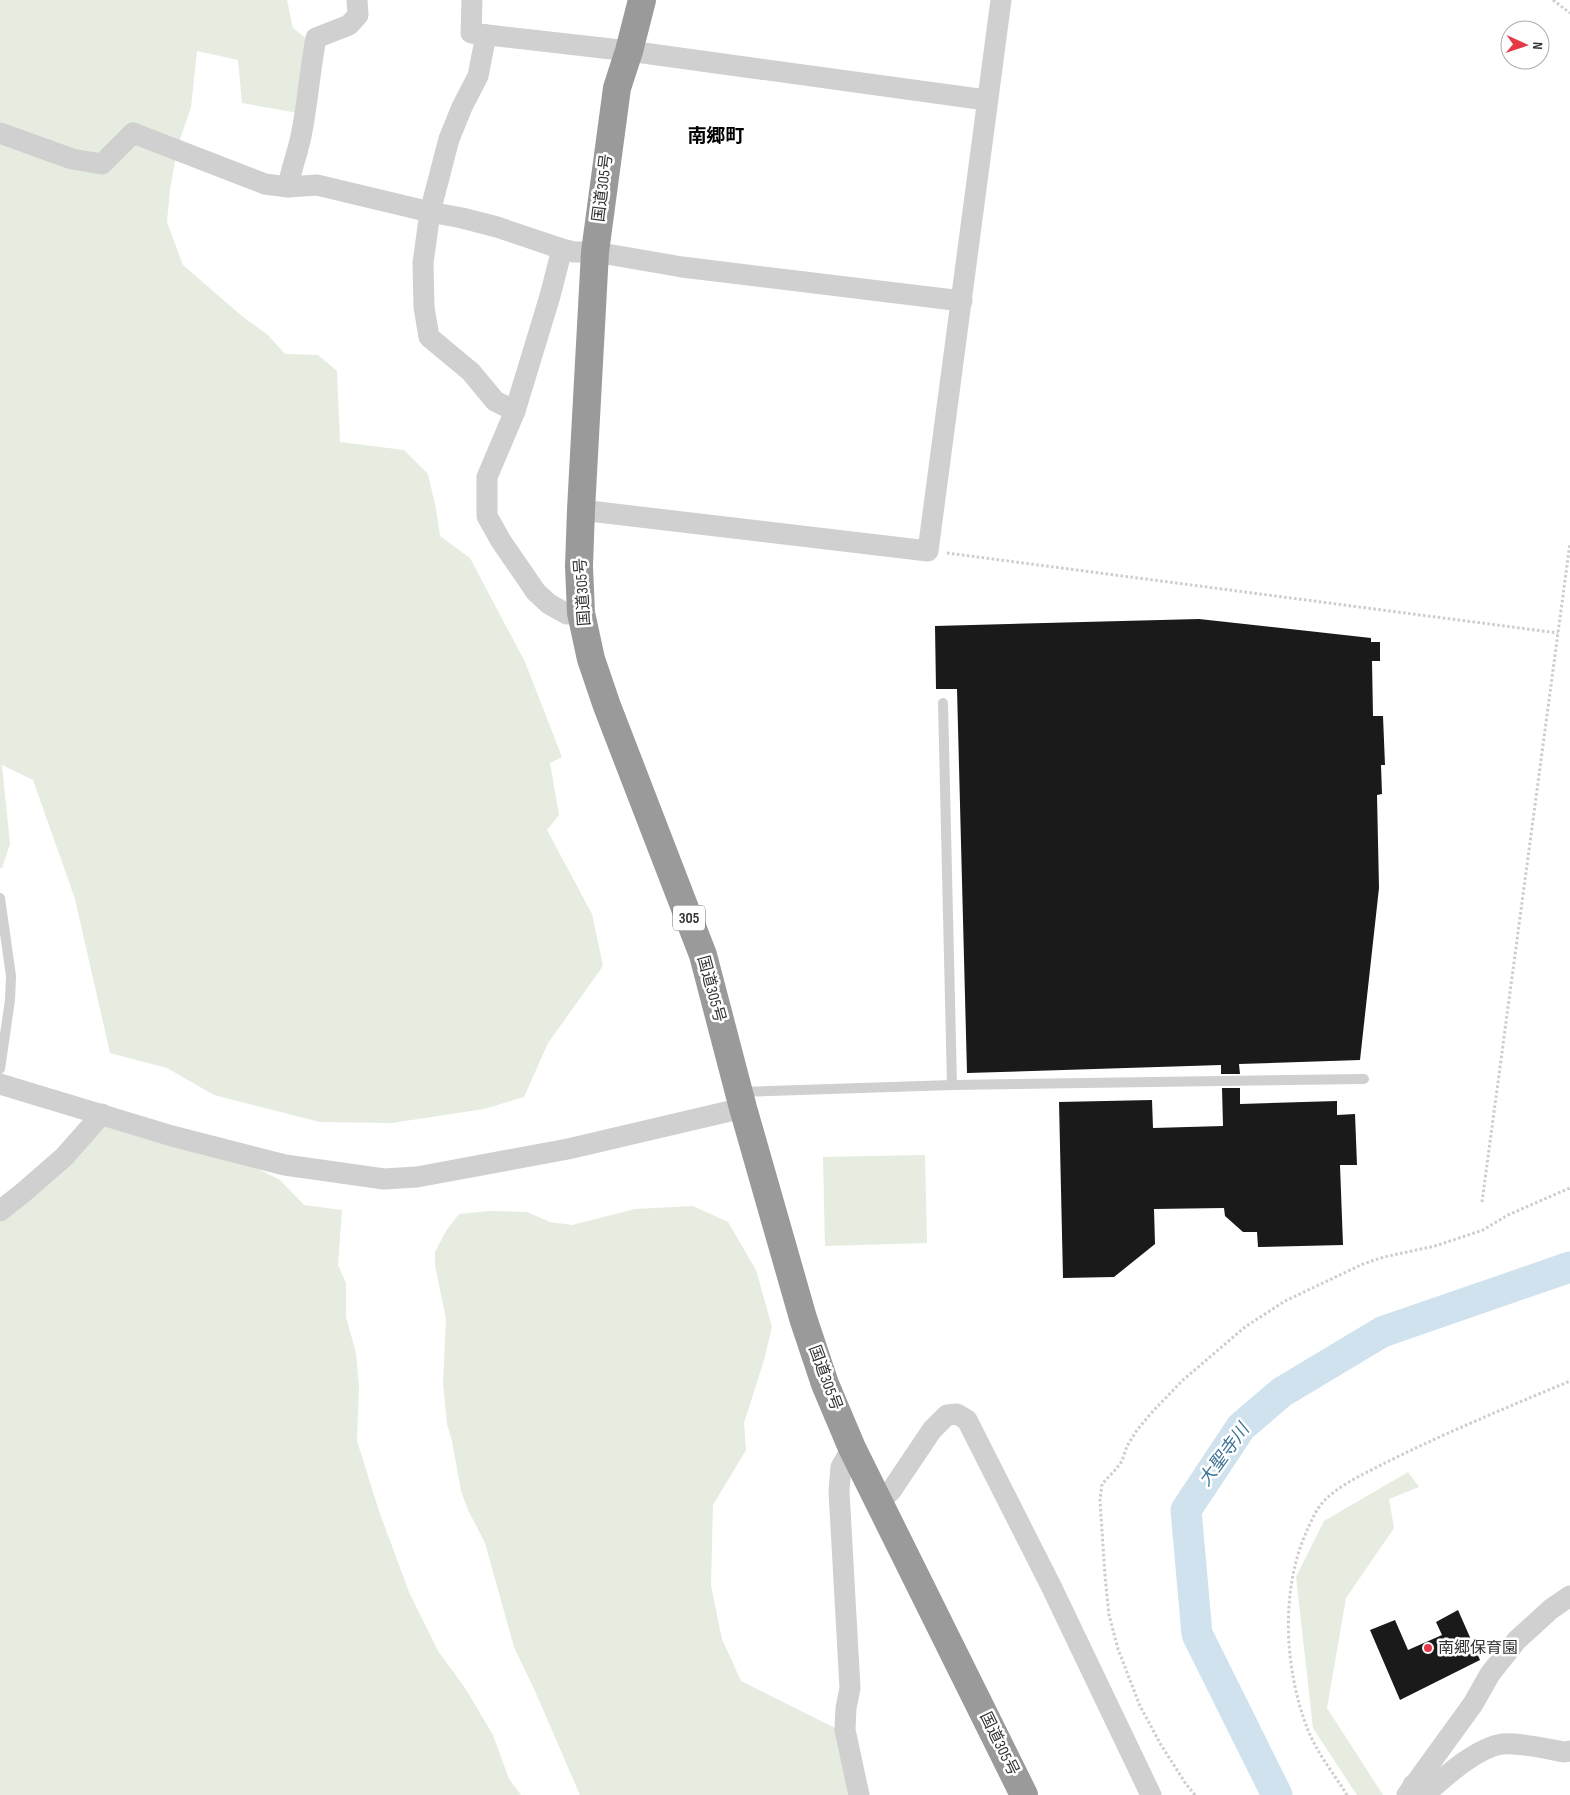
<svg xmlns="http://www.w3.org/2000/svg" width="1570" height="1795" font-family="'Sofia Sans Condensed','Noto Sans JP',sans-serif">
  <style>
    .green { fill: #e6ecdf }
    .lines { fill: none; stroke-linecap: round; stroke-linejoin: round }
    .river { stroke: #cfe2ee; stroke-width: 31 }
    .building { fill: #1a1a1a }
    .path { stroke: #cdcdcd; stroke-width: 3; stroke-dasharray: 2.5 2.5; stroke-linecap: butt }
    .lane { stroke: #d0d0d0; stroke-width: 10 }
    .street { stroke: #d0d0d0; stroke-width: 21 }
    .highway { stroke: #9a9a9a; stroke-width: 28 }
    .poi-dot { fill: #e63946; stroke: #fff; stroke-width: 2 }
    .labels { text-anchor: middle; dominant-baseline: central; stroke-width: 5; stroke-linejoin: round; paint-order: stroke }
    .shield { fill: #fff; stroke: #707070; stroke-width: 1 }
    .shield-label { font-size: 15px; font-weight: bold; fill: #333 }
    .street-label { font-size: 16px; fill: #333; stroke: #fff }
    .poi-label { font-size: 16px; fill: #333; stroke: #fff; text-anchor: start }
    .water-label { font-size: 18px; font-style: italic; fill: #3f7597; stroke: #fff }
    .quarter-label { font-size: 19px; font-weight: bold; fill: #000; stroke: #fff }
  </style>
  <rect width="100%" height="100%" fill="#fff"/>
  <g class="green">
    <path d="M0,0H287L293,28L308,40L298,113L242,103L238,60L197,51L191,107L178,145L170,189L167,222L183,265L243,317L268,335L285,354L318,355L337,371L340,442L404,450L428,474L436,509L440,536L470,558L525,662L562,757L550,763L559,815L547,830L592,914L603,966L548,1043L524,1097L484,1109L392,1123L320,1122L214,1095L167,1068L110,1053L75,899L33,780L2,765L10,844L2,868H0Z"/>
    <path d="M106,1119L245,1162L280,1180L304,1205L342,1210L338,1265L346,1283V1317L356,1353L359,1387L357,1441L379,1511L409,1592L438,1651L465,1688L493,1735L509,1779L521,1795H0V1219Z"/>
    <path d="M925,1155L927,1243L825,1246L823,1157Z"/>
    <path d="M693,1206L728,1222L756,1270L772,1327L764,1360L744,1423L746,1450L713,1505L711,1586L722,1639L741,1681L837,1729L850,1795H580L535,1691L514,1647L485,1543L468,1510L461,1491L452,1441L447,1424L443,1383L446,1319L435,1265V1252L446,1231L459,1214L490,1211L527,1212L550,1222L572,1225L635,1209Z"/>
    <path d="M1408,1472L1419,1487L1389,1499L1394,1528L1346,1598L1327,1708L1383,1795H1357L1313,1728L1296,1577L1324,1521Z"/>
  </g>
  <g class="lines">
    <path class="river" d="M1277,1795L1197,1634L1186,1510L1241,1427L1282,1392L1382,1332L1570,1267"/>
  </g>
  <g class="building">
    <path d="M1199,619L1371,638V642H1380V661H1372L1373,716H1383L1385,765H1381L1382,794L1377,795L1379,888L1360,1060L1239,1064L1240,1074H1221V1065L967,1073L957,689H936L935,626Z"/>
    <path d="M1222,1088H1240V1104L1337,1101V1115L1355,1114L1357,1165H1340L1343,1245L1258,1247L1257,1232H1243L1225,1216L1224,1208L1154,1209L1155,1244L1114,1277L1063,1278L1059,1102L1152,1100L1153,1128L1223,1126Z"/>
    <path d="M1458,1610L1480,1660L1400,1700L1370,1630L1395,1620L1408,1650L1442,1635L1436,1622Z"/>
  </g>
  <g class="lines">
    <g class="path">
      <path d="M1553,0L1570,13"/>
      <path d="M947,553L1558,633"/>
      <path d="M1482,1202L1570,543"/>
      <path d="M1195,1795L1186,1784L1161,1745L1140,1706L1118,1649L1109,1615L1105,1576L1100,1500L1102,1484L1116,1469L1122,1461L1127,1446L1137,1430L1154,1410L1183,1380L1245,1327L1285,1301L1363,1264L1384,1257L1435,1246L1483,1230L1508,1215L1570,1188"/>
      <path d="M1347,1795C1334,1774 1317,1753 1308,1730C1285,1672 1280,1594 1305,1535C1310,1524 1315,1511 1323,1502C1340,1484 1366,1473 1387,1462C1447,1432 1508,1407 1570,1381"/>
    </g>
    <g class="lane">
      <path d="M943,703L952,1085"/>
      <path d="M0,898L11,976L10,1000L0,1069"/>
      <path d="M740,1092L952,1085L1364,1079"/>
    </g>
    <g class="street">
      <path d="M472,0L471,33L629,51L986,100"/>
      <path d="M486,35L478,76L462,107L449,139L430,212L423,263L424,307L429,337L471,372L495,401L515,411"/>
      <path d="M0,133L72,159L102,164L133,133L265,184L288,187L317,185L430,212L462,218L497,227L562,249L574,252H595L682,267L962,301"/>
      <path d="M288,187C291,168 299,150 302,131C308,100 310,69 316,38L349,25L358,15L357,0"/>
      <path d="M562,249L550,296L515,411L487,477V516L501,541L536,592L549,604L567,614L581,613"/>
      <path d="M581,510L928,551L1001,0"/>
      <path d="M0,1084L172,1136L285,1165L384,1179L417,1177L568,1149L743,1108"/>
      <path d="M0,1211L25,1191L64,1157L102,1114"/>
      <path d="M852,1448L841,1467L839,1491L850,1688L846,1708L845,1730L859,1795"/>
      <path d="M879,1502L891,1491L932,1430L947,1415L957,1414L967,1420L1051,1586L1151,1795"/>
      <path d="M1413,1785L1430,1790C1448,1774 1477,1748 1502,1744C1518,1742 1547,1749 1564,1752L1570,1751"/>
      <path d="M1407,1795L1473,1704L1490,1674L1517,1640L1551,1609L1570,1596"/>
    </g>
    <path class="highway" d="M642,0L629,51L617,88L595,252L581,510L579,566L581,613L591,659L607,706L703,955L743,1108L803,1318L825,1384L852,1448L1024,1795"/>
  </g>
  <circle class="poi-dot" cx="1428" cy="1648" r="5"/>
  <g class="labels">
    <rect class="shield" x="673" y="905.5" width="32" height="25" rx="4"/>
    <g class="shield-label">
      <text x="689" y="918">305</text>
    </g>
    <g class="street-label">
      <text transform="translate(603 188) rotate(-83)">国道305号</text>
      <text transform="translate(583 592) rotate(-94)">国道305号</text>
      <text transform="translate(711 989) rotate(75)">国道305号</text>
      <text transform="translate(825 1378) rotate(70)">国道305号</text>
      <text transform="translate(999 1744) rotate(64)">国道305号</text>
    </g>
    <g class="poi-label">
      <text x="1438" y="1648">南郷保育園</text>
    </g>
    <g class="water-label">
      <text transform="translate(1224 1455) rotate(-54)">大聖寺川</text>
    </g>
    <g class="quarter-label">
      <text x="716" y="136">南郷町</text>
    </g>
  </g>
  <g transform="translate(1525 45) rotate(93)"><circle r="24" fill="#ffffff" stroke="#adadad"/>
  <path d="M0-4L9 19L0 12L-9 19Z" fill="#e63946"/>
  <text y="-8" font-size="14" font-weight="bold" text-anchor="middle" fill="#333333">N</text>
  </g>
</svg>
